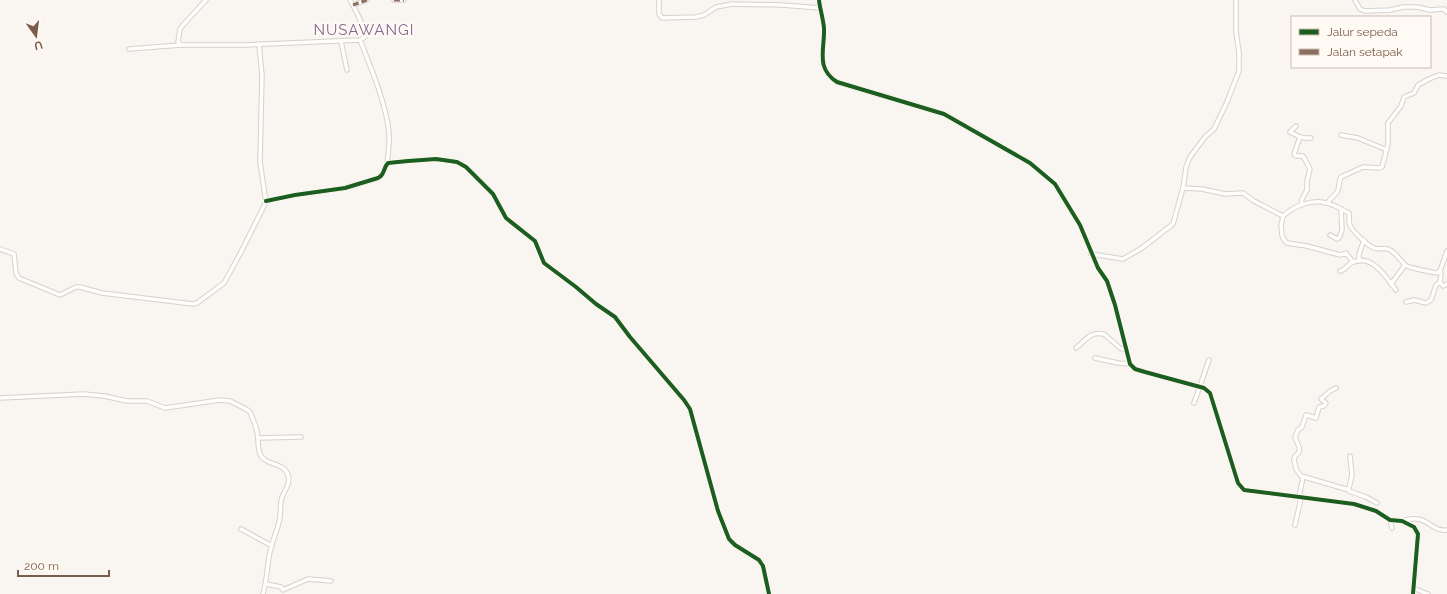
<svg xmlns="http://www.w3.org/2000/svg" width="1447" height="594" font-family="Raleway,sans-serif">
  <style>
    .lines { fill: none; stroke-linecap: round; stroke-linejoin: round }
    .street-casing { stroke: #d7d1cb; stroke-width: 5.5 }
    .street { stroke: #fefefd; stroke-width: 3.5 }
    .quiet { stroke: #8d6e63; stroke-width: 3; stroke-dasharray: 6 3; stroke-linecap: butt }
    .cycleway-casing { stroke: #fffaf3; stroke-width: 6 }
    .cycleway { stroke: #1b5e20; stroke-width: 4 }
    .labels { text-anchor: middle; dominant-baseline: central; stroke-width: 4; stroke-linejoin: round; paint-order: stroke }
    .quarter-label { font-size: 15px; letter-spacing: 1px; fill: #846695; stroke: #fffaf3 }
  </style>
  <rect width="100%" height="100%" fill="#f9f5f0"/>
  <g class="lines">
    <defs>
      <g id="street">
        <path d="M206,0L183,25L180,29L178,42L181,45H244L360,40L365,37C364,25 356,11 350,0"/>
        <path d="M394,0H404"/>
        <path d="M659,0V14L662,18L696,17L704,15L716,7L732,4L782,5L820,8"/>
        <path d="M819,0C820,9 823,18 824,28C825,49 815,68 837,82L944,114L1030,163L1055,184L1080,225L1098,268L1107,281L1115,305L1130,364L1135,369L1145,372L1204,388L1210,393L1238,483L1244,490L1354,504L1376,511L1390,520L1402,521L1414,527L1418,534L1413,594"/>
        <path d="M1355,0L1360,9L1365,11L1390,10L1403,7H1417L1430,10L1444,9L1447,12"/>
        <path d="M353,5L367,0"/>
        <path d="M360,40C371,68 386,103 389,133C390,143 388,154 387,164"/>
        <path d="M341,41L347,70"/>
        <path d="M129,49L181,45"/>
        <path d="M1296,126L1290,132L1300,137L1294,154L1296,156H1303L1310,169L1307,181V190L1302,199L1301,205"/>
        <path d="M1341,135L1358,138L1387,150"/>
        <path d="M1300,137L1306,138H1311"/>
        <path d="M1183,188L1186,167L1190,157L1205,137L1214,129L1227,102L1239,71V52L1236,32V0"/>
        <path d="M266,201L295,195L345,188L378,178C385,175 383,168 388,163L408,161L436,159L457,162L466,167L493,194L506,218L535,241L544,263L576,287L596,304L615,317L630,337L684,400L690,409L718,511L729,539L735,545L759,560L763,566L769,594"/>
        <path d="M1327,203L1338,191L1340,179L1341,177L1363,167L1379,168L1382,167L1388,144V123L1401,106L1404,97L1414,93L1418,85L1429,79L1439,75L1447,76"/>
        <path d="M1283,216L1281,226L1282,235L1284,240L1287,243L1307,246L1340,255L1346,253L1353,262"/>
        <path d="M1330,235L1337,239L1339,238L1342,230L1341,209"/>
        <path d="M0,249L14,254L16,273L19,278L60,295L76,287H80L102,293L193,304L197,303L224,283L240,254L266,202L260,162L262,75L259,44"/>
        <path d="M1091,254L1123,259L1142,248L1173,224L1183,188L1202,189L1225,194L1243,193L1254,201L1283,216C1294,206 1311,199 1326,203C1334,204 1342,210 1349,213C1350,217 1348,221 1350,225C1352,231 1368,246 1374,248C1379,250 1385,247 1390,250C1396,253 1400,260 1405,265C1408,268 1432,272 1437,273L1440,271L1447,251"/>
        <path d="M1359,261V254L1364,240"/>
        <path d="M1340,271C1346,270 1347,264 1353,262C1357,261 1362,260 1366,261C1378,264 1389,281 1396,290"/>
        <path d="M1440,282L1443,286L1447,284"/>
        <path d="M1391,284L1405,265"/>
        <path d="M1406,302L1414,300L1426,303L1431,300L1436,285L1440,282L1441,274L1440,271"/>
        <path d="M1076,348C1086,340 1090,331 1104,334L1120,348L1127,351"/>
        <path d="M1095,358L1118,363L1130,364"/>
        <path d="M1336,388L1330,391L1321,399L1326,403L1324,406L1319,407L1316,418L1306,415L1302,427L1298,430L1295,437C1297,445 1304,450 1295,456L1294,460L1296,469L1301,476L1349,490"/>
        <path d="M0,398L84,394L104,396L127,401H147L165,408L220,400L230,401L246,409L250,412L256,427L258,438L301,437"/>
        <path d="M1194,403L1209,360"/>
        <path d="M258,438C258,443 258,449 260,454C265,466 284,462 288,475C291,485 283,491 281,501C280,508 281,515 279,522C277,532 272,541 270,552C267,566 267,580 263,594"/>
        <path d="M1350,456L1352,475L1349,488V491L1366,497L1377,503"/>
        <path d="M1299,497L1303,477"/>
        <path d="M1390,520L1392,528"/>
        <path d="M1402,521C1428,512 1429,532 1447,530"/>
        <path d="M1295,525L1301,498"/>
        <path d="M241,529L272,546"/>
        <path d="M266,584L281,587L283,590L308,579L331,581"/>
        <path d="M1413,588L1428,594"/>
      </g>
    </defs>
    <use href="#street" class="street-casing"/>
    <use href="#street" class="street"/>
    <g class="quiet">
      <path d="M394,0H404"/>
      <path d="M353,5L367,0"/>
    </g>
    <defs>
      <g id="cycleway">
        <path d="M819,0C820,9 823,18 824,28C825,49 815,68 837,82L944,114L1030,163L1055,184L1080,225L1098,268L1107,281L1115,305L1130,364L1135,369L1145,372L1204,388L1210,393L1238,483L1244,490L1354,504L1376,511L1390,520L1402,521L1414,527L1418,534L1413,594"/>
        <path d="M266,201L295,195L345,188L378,178C385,175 383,168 388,163L408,161L436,159L457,162L466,167L493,194L506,218L535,241L544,263L576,287L596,304L615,317L630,337L684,400L690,409L718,511L729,539L735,545L759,560L763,566L769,594"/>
      </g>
    </defs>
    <use href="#cycleway" class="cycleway-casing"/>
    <use href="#cycleway" class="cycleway"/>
  </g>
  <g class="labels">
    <g class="quarter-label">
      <text x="364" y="30">NUSAWANGI</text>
    </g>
  </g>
  <rect x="1291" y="16" width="140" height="52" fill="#fffaf3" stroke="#cabbb1"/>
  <rect x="1299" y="29" width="20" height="6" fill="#1b5e20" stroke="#cabbb1"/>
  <text x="1327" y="36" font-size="12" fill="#7a5c4d">Jalur sepeda</text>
  <rect x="1299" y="49" width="20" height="6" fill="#8d6e63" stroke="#cabbb1"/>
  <text x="1327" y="56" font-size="12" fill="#7a5c4d">Jalan setapak</text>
  <g transform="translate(36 36) rotate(166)" stroke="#fffaf3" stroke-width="3" paint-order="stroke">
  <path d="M0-3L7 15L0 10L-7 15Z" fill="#7a5c4d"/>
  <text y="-6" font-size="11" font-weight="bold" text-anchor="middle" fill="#7a5c4d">U</text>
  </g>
  <path d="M18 570v6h91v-6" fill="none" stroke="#7a5c4d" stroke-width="2"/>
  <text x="24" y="570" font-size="12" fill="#7a5c4d" stroke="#fffaf3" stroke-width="3" paint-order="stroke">200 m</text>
</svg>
